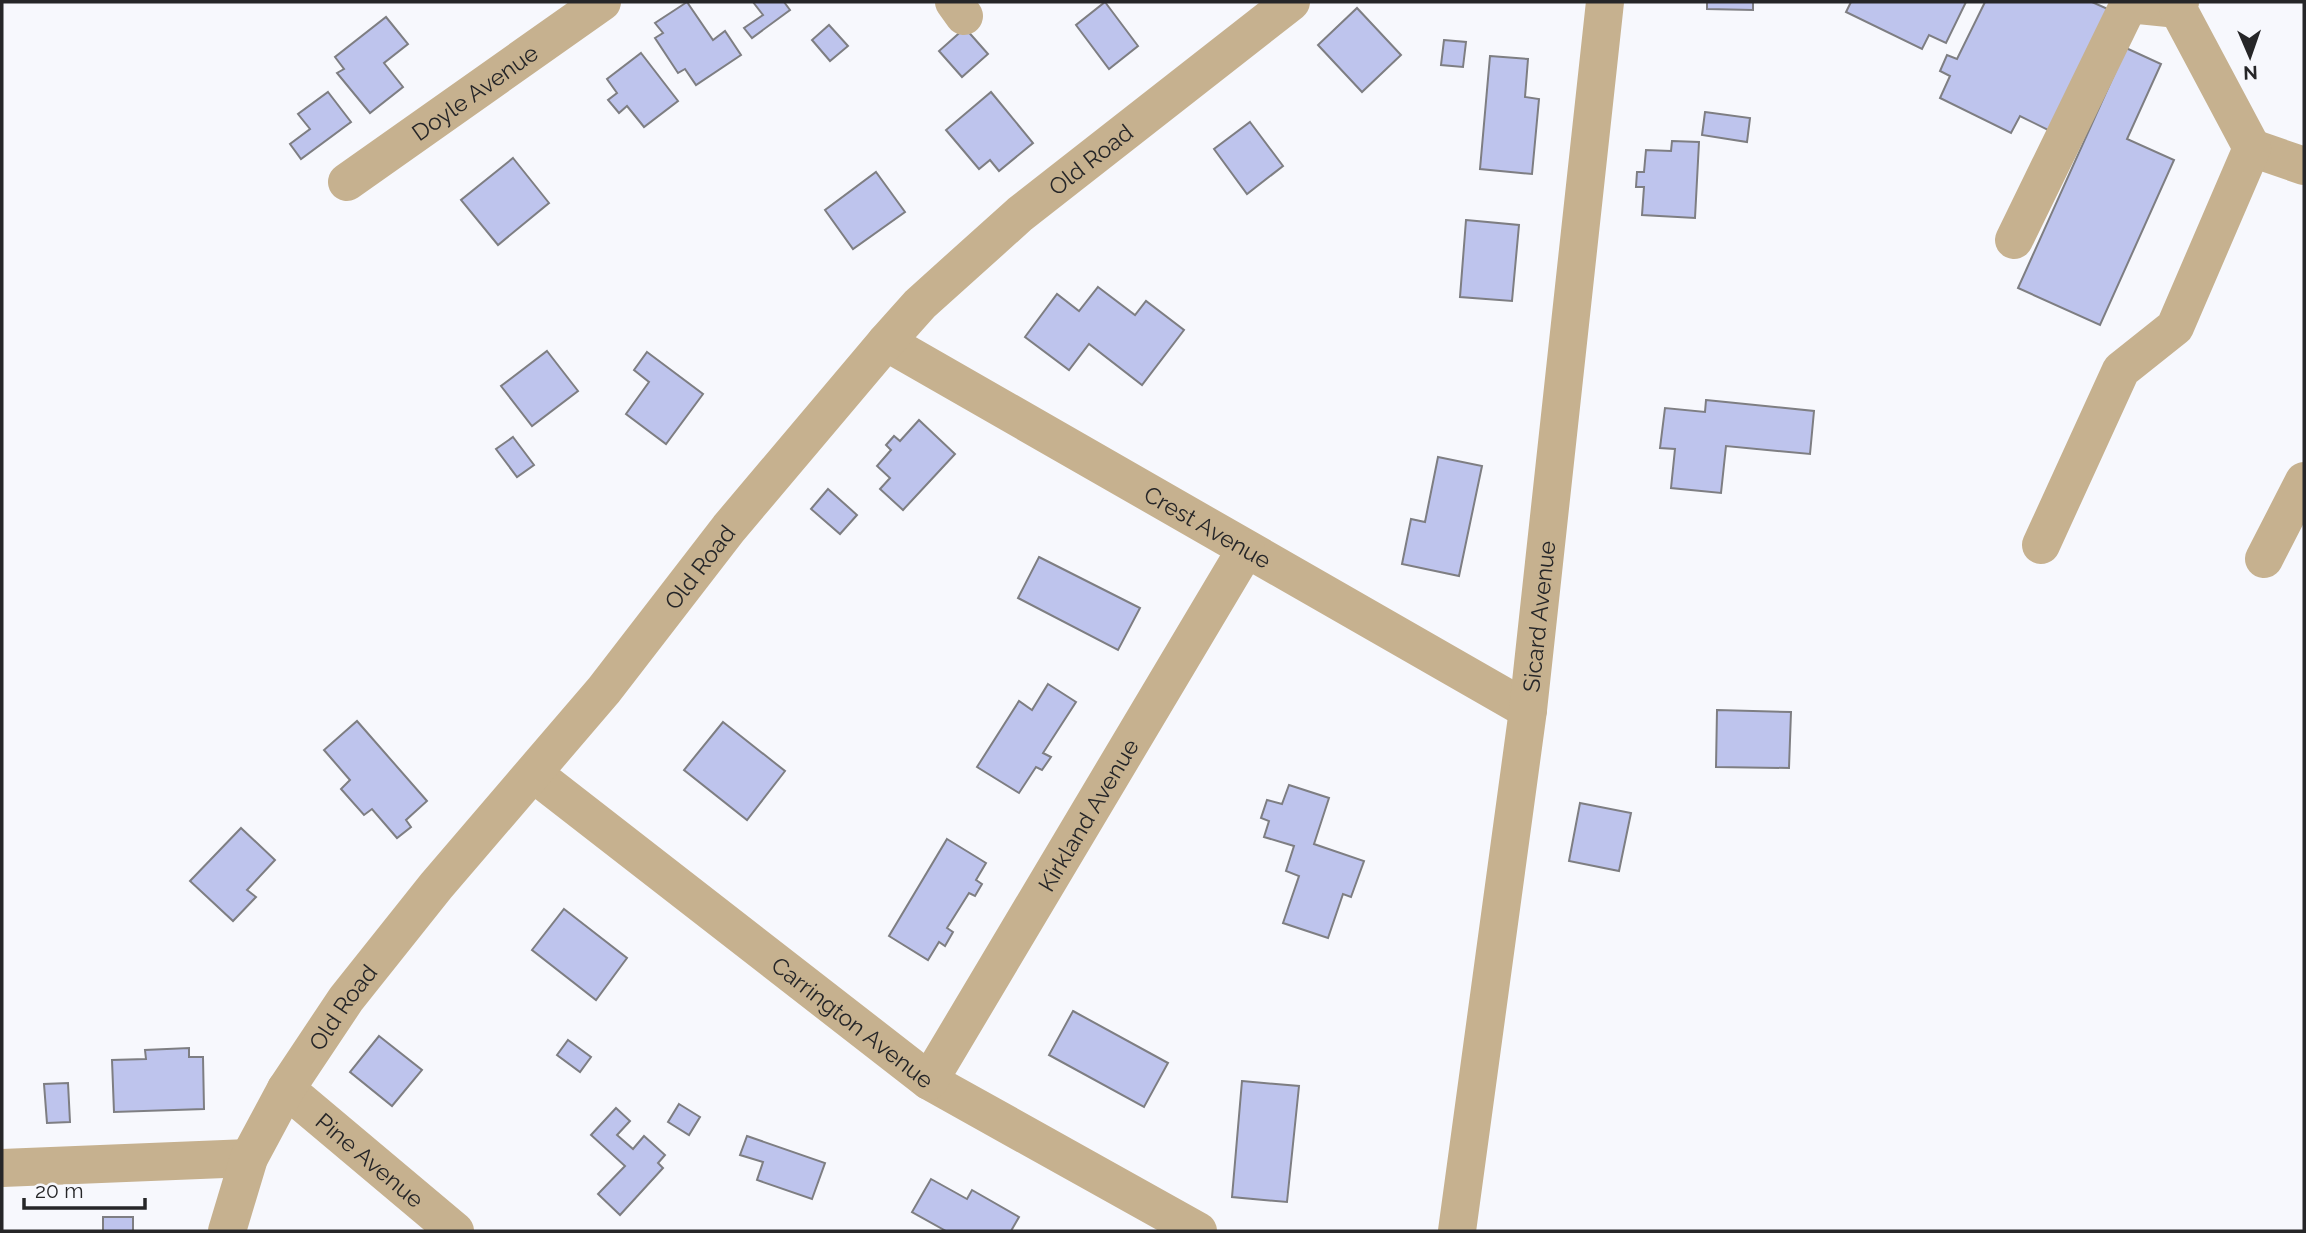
<svg xmlns="http://www.w3.org/2000/svg" width="2306" height="1233" font-family="Raleway,sans-serif">
  <style>
    .building { fill: #bec4ed; stroke: #7e7e82; stroke-width: 2 }
    .lines { fill: none; stroke-linecap: round; stroke-linejoin: round }
    .minor { stroke: #c6b18f; stroke-width: 38 }
    .labels { text-anchor: middle; dominant-baseline: central; stroke-width: 5; stroke-linejoin: round; paint-order: stroke }
    .street-label { font-size: 23px; fill: #262628; stroke: #f7f8fd }
  </style>
  <rect width="100%" height="100%" fill="#f7f8fd"/>
  <g class="building">
    <path d="M687,2L713,40L725,31L741,55L696,85L685,69L678,73L655,38L663,33L655,23Z"/>
    <path d="M753,2H784L790,10L752,38L744,28L763,15Z"/>
    <path d="M1105,2L1138,46L1109,69L1076,25Z"/>
    <path d="M1707,2H1753V10L1707,9Z"/>
    <path d="M1851,2H1966L1946,43L1929,35L1922,49L1846,12Z"/>
    <path d="M1985,2H2092L2110,10L2050,131L2020,116L2011,133L1940,98L1950,76L1940,71L1947,55L1957,59Z"/>
    <path d="M1357,8L1401,55L1362,92L1318,45Z"/>
    <path d="M386,17L408,44L384,63L403,87L370,113L337,73L344,69L335,57Z"/>
    <path d="M829,25L848,46L830,61L812,40Z"/>
    <path d="M965,28L988,54L962,77L939,51Z"/>
    <path d="M1444,40L1466,42L1463,67L1441,65Z"/>
    <path d="M2126,48L2161,64L2127,139L2174,160L2100,325L2018,288Z"/>
    <path d="M641,53L678,101L644,127L627,106L619,113L608,100L617,93L607,79Z"/>
    <path d="M1490,56L1528,59L1525,97L1539,99L1532,174L1480,169Z"/>
    <path d="M328,92L351,122L301,159L290,144L310,129L298,114Z"/>
    <path d="M991,92L1033,143L999,171L990,160L979,169L946,130Z"/>
    <path d="M1705,112L1750,118L1747,142L1702,135Z"/>
    <path d="M1250,122L1283,166L1247,194L1214,149Z"/>
    <path d="M1672,141L1699,142L1695,218L1642,215L1644,187H1636L1637,172H1644L1646,150L1671,151Z"/>
    <path d="M513,158L549,203L498,245L461,200Z"/>
    <path d="M876,172L905,212L853,249L825,210Z"/>
    <path d="M1466,220L1519,225L1512,301L1460,297Z"/>
    <path d="M1098,287L1135,315L1146,301L1184,330L1142,385L1089,344L1069,370L1025,337L1057,294L1079,311Z"/>
    <path d="M547,351L578,391L532,426L501,386Z"/>
    <path d="M647,352L703,394L666,444L626,414L649,382L634,370Z"/>
    <path d="M1706,400L1814,411L1810,454L1726,446L1721,493L1671,488L1675,449L1660,448L1665,408L1705,412Z"/>
    <path d="M919,420L955,454L903,510L880,489L890,478L877,466L891,450L886,445L894,436L900,441Z"/>
    <path d="M513,437L534,465L517,477L496,449Z"/>
    <path d="M1438,457L1482,466L1459,576L1402,564L1411,519L1425,522Z"/>
    <path d="M828,489L857,515L840,534L811,509Z"/>
    <path d="M1039,557L1140,608L1118,650L1018,598Z"/>
    <path d="M1048,684L1076,702L1043,753L1051,757L1042,770L1036,767L1019,793L977,767L1019,701L1032,710Z"/>
    <path d="M1717,710L1791,712L1789,768L1716,767Z"/>
    <path d="M357,721L427,801L406,820L411,827L397,838L372,809L364,815L341,789L350,780L324,750Z"/>
    <path d="M723,722L785,771L747,820L684,770Z"/>
    <path d="M1289,785L1329,798L1314,844L1364,861L1351,897L1343,894L1328,938L1283,923L1299,876L1286,871L1294,846L1264,837L1269,821L1261,818L1267,800L1282,804Z"/>
    <path d="M1580,803L1631,813L1619,871L1569,861Z"/>
    <path d="M241,828L275,860L247,890L256,897L233,921L190,881Z"/>
    <path d="M947,839L986,863L976,880L982,884L975,896L969,893L947,928L953,932L945,946L939,942L928,960L889,936Z"/>
    <path d="M564,909L627,958L596,1000L532,950Z"/>
    <path d="M1073,1011L1168,1063L1144,1107L1049,1055Z"/>
    <path d="M379,1036L422,1070L392,1106L350,1072Z"/>
    <path d="M568,1040L591,1057L580,1072L557,1055Z"/>
    <path d="M189,1048V1057H203L204,1109L114,1112L112,1060L146,1059L145,1050Z"/>
    <path d="M1242,1081L1299,1086L1287,1202L1232,1197Z"/>
    <path d="M68,1083L70,1122L47,1123L44,1084Z"/>
    <path d="M679,1104L700,1117L689,1135L668,1122Z"/>
    <path d="M616,1108L630,1121L617,1135L633,1149L644,1136L665,1155L658,1163L663,1168L620,1215L598,1194L625,1166L591,1135Z"/>
    <path d="M747,1136L825,1163L812,1199L757,1180L763,1162L740,1155Z"/>
    <path d="M931,1179L967,1199L972,1190L1019,1217L1011,1231H946L912,1212Z"/>
    <rect x="103" y="1217" width="30" height="14"/>
  </g>
  <g class="lines">
    <g class="minor">
      <path d="M954,2L964,16"/>
      <path d="M2252,148L2304,166"/>
      <path id="s1" d="M347,182L602,2"/>
      <path d="M2014,240L2129,4L2178,9"/>
      <path id="s2" d="M886,342L1528,710"/>
      <path d="M2041,545L2121,370L2175,327L2252,148L2178,9L2180,2"/>
      <path d="M2264,559L2304,481"/>
      <path id="s3" d="M534,774L929,1081L1198,1231"/>
      <path id="s4" d="M929,1081L1246,549"/>
      <path id="s5" d="M286,1089L455,1231"/>
      <path d="M2,1168L249,1158"/>
      <path id="s6" d="M227,1231L249,1158L286,1089L346,999L436,886L604,690L729,528L886,342L920,304L1020,214L1291,2"/>
      <path id="s7" d="M1457,1231L1528,710L1605,2"/>
    </g>
  </g>
  <g class="labels">
    <g class="street-label">
      <text stroke="none"><textPath href="#s1" startOffset="156">Doyle Avenue</textPath></text>
      <text stroke="none"><textPath href="#s6" startOffset="1388">Old Road</textPath></text>
      <text stroke="none"><textPath href="#s2" startOffset="371">Crest Avenue</textPath></text>
      <text stroke="none"><textPath href="#s6" startOffset="821">Old Road</textPath></text>
      <text stroke="none"><textPath href="#s7" startOffset="620">Sicard Avenue</textPath></text>
      <text stroke="none"><textPath href="#s4" startOffset="310">Kirkland Avenue</textPath></text>
      <text stroke="none"><textPath href="#s6" startOffset="254">Old Road</textPath></text>
      <text stroke="none"><textPath href="#s3" startOffset="404">Carrington Avenue</textPath></text>
      <text stroke="none"><textPath href="#s5" startOffset="110">Pine Avenue</textPath></text>
    </g>
  </g>
  <rect width="2306" height="1233" fill="none" stroke="#262628" stroke-width="7"/>
  <g transform="translate(2250 56) rotate(178)" stroke="#f7f8fd" stroke-width="5" paint-order="stroke">
  <path d="M0-5L12 26L0 18L-12 26Z" fill="#262628"/>
  <text y="-10" font-size="19" font-weight="bold" text-anchor="middle" fill="#262628">N</text>
  </g>
  <path d="M24 1198v10h121v-10" fill="none" stroke="#262628" stroke-width="3.5"/>
  <text x="35" y="1198" font-size="21" fill="#262628" stroke="#f7f8fd" stroke-width="5" paint-order="stroke">20 m</text>
</svg>
